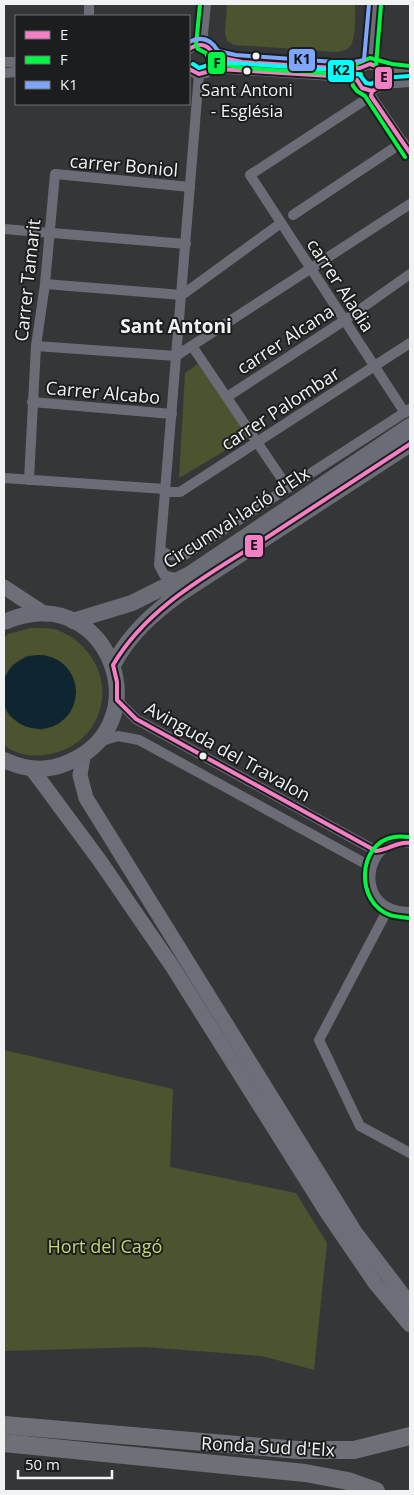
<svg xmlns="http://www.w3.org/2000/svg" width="414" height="1495" font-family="'Open Sans',sans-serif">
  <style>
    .green { fill: #4b532f }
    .water { fill: #0d2632 }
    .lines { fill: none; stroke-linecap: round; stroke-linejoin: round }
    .minor { stroke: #6b6c75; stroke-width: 10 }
    .secondary { stroke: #6c6e78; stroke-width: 15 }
    .primary { stroke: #6b6d76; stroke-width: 16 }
    .trunk { stroke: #6e7078; stroke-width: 18 }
    .bus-1-casing { stroke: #1c1d1e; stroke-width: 8 }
    .bus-2-casing { stroke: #1c1d1e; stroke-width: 8 }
    .bus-3-casing { stroke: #1c1d1e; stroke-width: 8 }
    .bus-4-casing { stroke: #1c1d1e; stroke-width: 8 }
    .bus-1 { stroke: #f57fc4; stroke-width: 4 }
    .bus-2 { stroke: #02f545; stroke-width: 4 }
    .bus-3 { stroke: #7ea6fc; stroke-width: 4 }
    .bus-4 { stroke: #00fffd; stroke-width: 4 }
    .bus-dot { fill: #f1f2f4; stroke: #1c1d1e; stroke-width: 2 }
    .labels { text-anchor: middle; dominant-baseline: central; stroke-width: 4; stroke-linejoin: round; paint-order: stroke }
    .bus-label { font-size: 17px; fill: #f1f2f4; stroke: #1c1d1e }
    .street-label { font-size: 18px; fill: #f1f2f4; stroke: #1c1d1e }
    .park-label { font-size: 18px; fill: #c3d76f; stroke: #1c1d1e }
    .neighbourhood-label { font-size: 19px; font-weight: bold; fill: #f1f2f4; stroke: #1c1d1e }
    .line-badge { stroke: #1c1d1e; stroke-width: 2 }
    .pale-badge-label { font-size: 14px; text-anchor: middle; font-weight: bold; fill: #111 }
  </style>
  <rect width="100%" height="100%" fill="#353637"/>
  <g class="green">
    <path d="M227,4H355C355,14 356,36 351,45C348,50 342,51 337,52L234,45L227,41L225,33Z"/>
    <path d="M198,364L248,437L179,478L185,373Z"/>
    <path d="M31,628C38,628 47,628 54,629C65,632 76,639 83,647C122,687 99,749 44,755C30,757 15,754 4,745V706L9,716L41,730L58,724L71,711L72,676L61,662L44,655L26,656L11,666L4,678V638L8,634Z"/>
    <path d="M4,1050L173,1089L170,1167L296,1193L327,1243L314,1370L262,1356L144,1347L4,1351Z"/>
  </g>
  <circle class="water" cx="39" cy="692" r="37"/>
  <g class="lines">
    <g class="minor">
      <path d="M89,4V16"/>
      <path d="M202,44L206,4"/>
      <path d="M189,49L194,45L207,46L214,54V62"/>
      <path d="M214,56L228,60L242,62L349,69L360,68"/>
      <path d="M4,62H16"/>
      <path d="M370,64L375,4"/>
      <path d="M379,67L384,78C378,98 353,92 358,72C366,58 378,68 390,70C397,71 404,71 410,72"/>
      <path d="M189,69L196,74L206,73"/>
      <path d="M211,69H227L347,77L357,80"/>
      <path d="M4,73L16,72"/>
      <path d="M382,84L410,82"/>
      <path d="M372,91L371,96L410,153"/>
      <path d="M371,96L250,175L405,413"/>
      <path d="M293,215L403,142"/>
      <path d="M4,229L186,244"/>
      <path d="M45,284L182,295L281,223"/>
      <path d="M36,346L176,356L410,204"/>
      <path d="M192,346L288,488"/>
      <path d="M227,397L345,320L410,274"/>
      <path d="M32,402L172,414"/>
      <path d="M4,478L165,489"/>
      <path d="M29,480L36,346L45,284L55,174L190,187"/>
      <path d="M166,492H180L410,343"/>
      <path d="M161,551L169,555L183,556L410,409"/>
      <path d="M179,577L175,578L164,575L159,565L199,74"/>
      <path d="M117,700L136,719L376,851H380"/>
      <path d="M99,742L118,736L139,740L366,864L370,871"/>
      <path d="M410,843C365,832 350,913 410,912"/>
      <path d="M388,909L319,1040L360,1126L410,1153"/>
    </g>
    <g class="secondary">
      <path d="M4,587L45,614"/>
      <path d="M83,757L80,775L86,798L355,1232L410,1304"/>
      <path d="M32,769L100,861L172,966L326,1211L375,1283L410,1325"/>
    </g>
    <g class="primary">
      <path d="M73,621L132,603L190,574L410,426"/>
      <path d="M4,622C10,620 16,617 22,616C111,593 158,724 69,762C48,772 25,770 4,760"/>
      <path d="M113,665C129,635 151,615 178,595L410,444"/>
    </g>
    <g class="trunk">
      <path d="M4,1425L298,1450H354L410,1436"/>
      <path d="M4,1443L305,1473L348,1481L376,1491"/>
    </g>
    <defs>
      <g id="bus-1">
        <path d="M189,49C200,42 209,44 214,56L242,62L349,69L360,68L370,64L379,67L384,78L380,87L372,91L362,88L357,80L347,77L218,69L199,74L189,69"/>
        <path d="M372,91L371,96L410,153"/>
        <path d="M410,444C361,476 312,508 263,540C208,575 147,607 113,665L117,682V700L136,719L376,851C389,850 397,841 410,843"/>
      </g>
      <g id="bus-2">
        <path d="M200,4L196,45L198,49L206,53L209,59L212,62L242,68L349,75L361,74"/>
        <path d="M376,65L381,5"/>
        <path d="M405,157L365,96L357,91L353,86L351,75L356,64L370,58L392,64L410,66"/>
        <path d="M409,918C403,917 395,917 390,915C355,903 357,843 394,837C399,836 405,837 410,837"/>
      </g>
      <path id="bus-3" d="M189,42C201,36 211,39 218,51L236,55L349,63L364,60L369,4"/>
      <path id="bus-4" d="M193,64L199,68L218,62L347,71L360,75L366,83L371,84L381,78L410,76"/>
    </defs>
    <use href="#bus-1" class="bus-1-casing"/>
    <use href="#bus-2" class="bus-2-casing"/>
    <use href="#bus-3" class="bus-3-casing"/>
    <use href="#bus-4" class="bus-4-casing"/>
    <use href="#bus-1" class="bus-1"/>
    <use href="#bus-2" class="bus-2"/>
    <use href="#bus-3" class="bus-3"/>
    <use href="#bus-4" class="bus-4"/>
  </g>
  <g class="bus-dot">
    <circle cx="256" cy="56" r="4.5"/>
    <circle cx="247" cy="71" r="4.5"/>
    <circle cx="203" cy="756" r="4.5"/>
  </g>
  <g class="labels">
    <g class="bus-label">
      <text x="247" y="89">Sant Antoni<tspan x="247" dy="21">- Església</tspan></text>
    </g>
    <g class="street-label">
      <text transform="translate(124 165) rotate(5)">carrer Boniol</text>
      <text transform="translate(27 280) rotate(-84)">Carrer Tamarit</text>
      <text transform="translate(341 285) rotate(57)">carrer Aladia</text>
      <text transform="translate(285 339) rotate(-33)">carrer Alcana</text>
      <text transform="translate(103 392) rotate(5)">Carrer Alcabo</text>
      <text transform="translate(280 408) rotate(-33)">carrer Palombar</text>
      <text transform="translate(236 517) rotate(-33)">Circumval·lació d'Elx</text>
      <text transform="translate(228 751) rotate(29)">Avinguda del Travalon</text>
      <text transform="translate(268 1446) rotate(3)">Ronda Sud d'Elx</text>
    </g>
    <g class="park-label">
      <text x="105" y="1246">Hort del Cagó</text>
    </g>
    <g class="neighbourhood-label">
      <text x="176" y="326">Sant Antoni</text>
    </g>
  </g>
  <g class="line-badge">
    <rect x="288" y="48" width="28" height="24" rx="5" fill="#7ea6fc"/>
    <rect x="207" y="51" width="19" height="24" rx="5" fill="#02f545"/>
    <rect x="327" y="59" width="28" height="24" rx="5" fill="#00fffd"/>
    <rect x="374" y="66" width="19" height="24" rx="5" fill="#f57fc4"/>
    <rect x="244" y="534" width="20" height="24" rx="5" fill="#f57fc4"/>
  </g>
  <g class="pale-badge-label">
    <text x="302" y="64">K1</text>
    <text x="217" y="68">F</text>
    <text x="341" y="75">K2</text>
    <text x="384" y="82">E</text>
    <text x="254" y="550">E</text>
  </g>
  <rect width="414" height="1495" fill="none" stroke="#f1f2f4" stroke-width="10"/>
  <rect x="15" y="15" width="175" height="90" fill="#1c1d1e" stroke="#717274"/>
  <rect x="25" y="31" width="25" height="8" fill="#f57fc4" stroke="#717274"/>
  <text x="60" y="40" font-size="15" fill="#f1f2f4">E</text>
  <rect x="25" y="56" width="25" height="8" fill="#02f545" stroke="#717274"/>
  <text x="60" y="65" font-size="15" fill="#f1f2f4">F</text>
  <rect x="25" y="81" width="25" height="8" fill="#7ea6fc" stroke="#717274"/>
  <text x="60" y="90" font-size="15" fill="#f1f2f4">K1</text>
  <path d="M18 1470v8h94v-8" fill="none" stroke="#f1f2f4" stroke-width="2.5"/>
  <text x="25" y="1470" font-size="15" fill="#f1f2f4" stroke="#1c1d1e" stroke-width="4" paint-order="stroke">50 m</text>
</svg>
